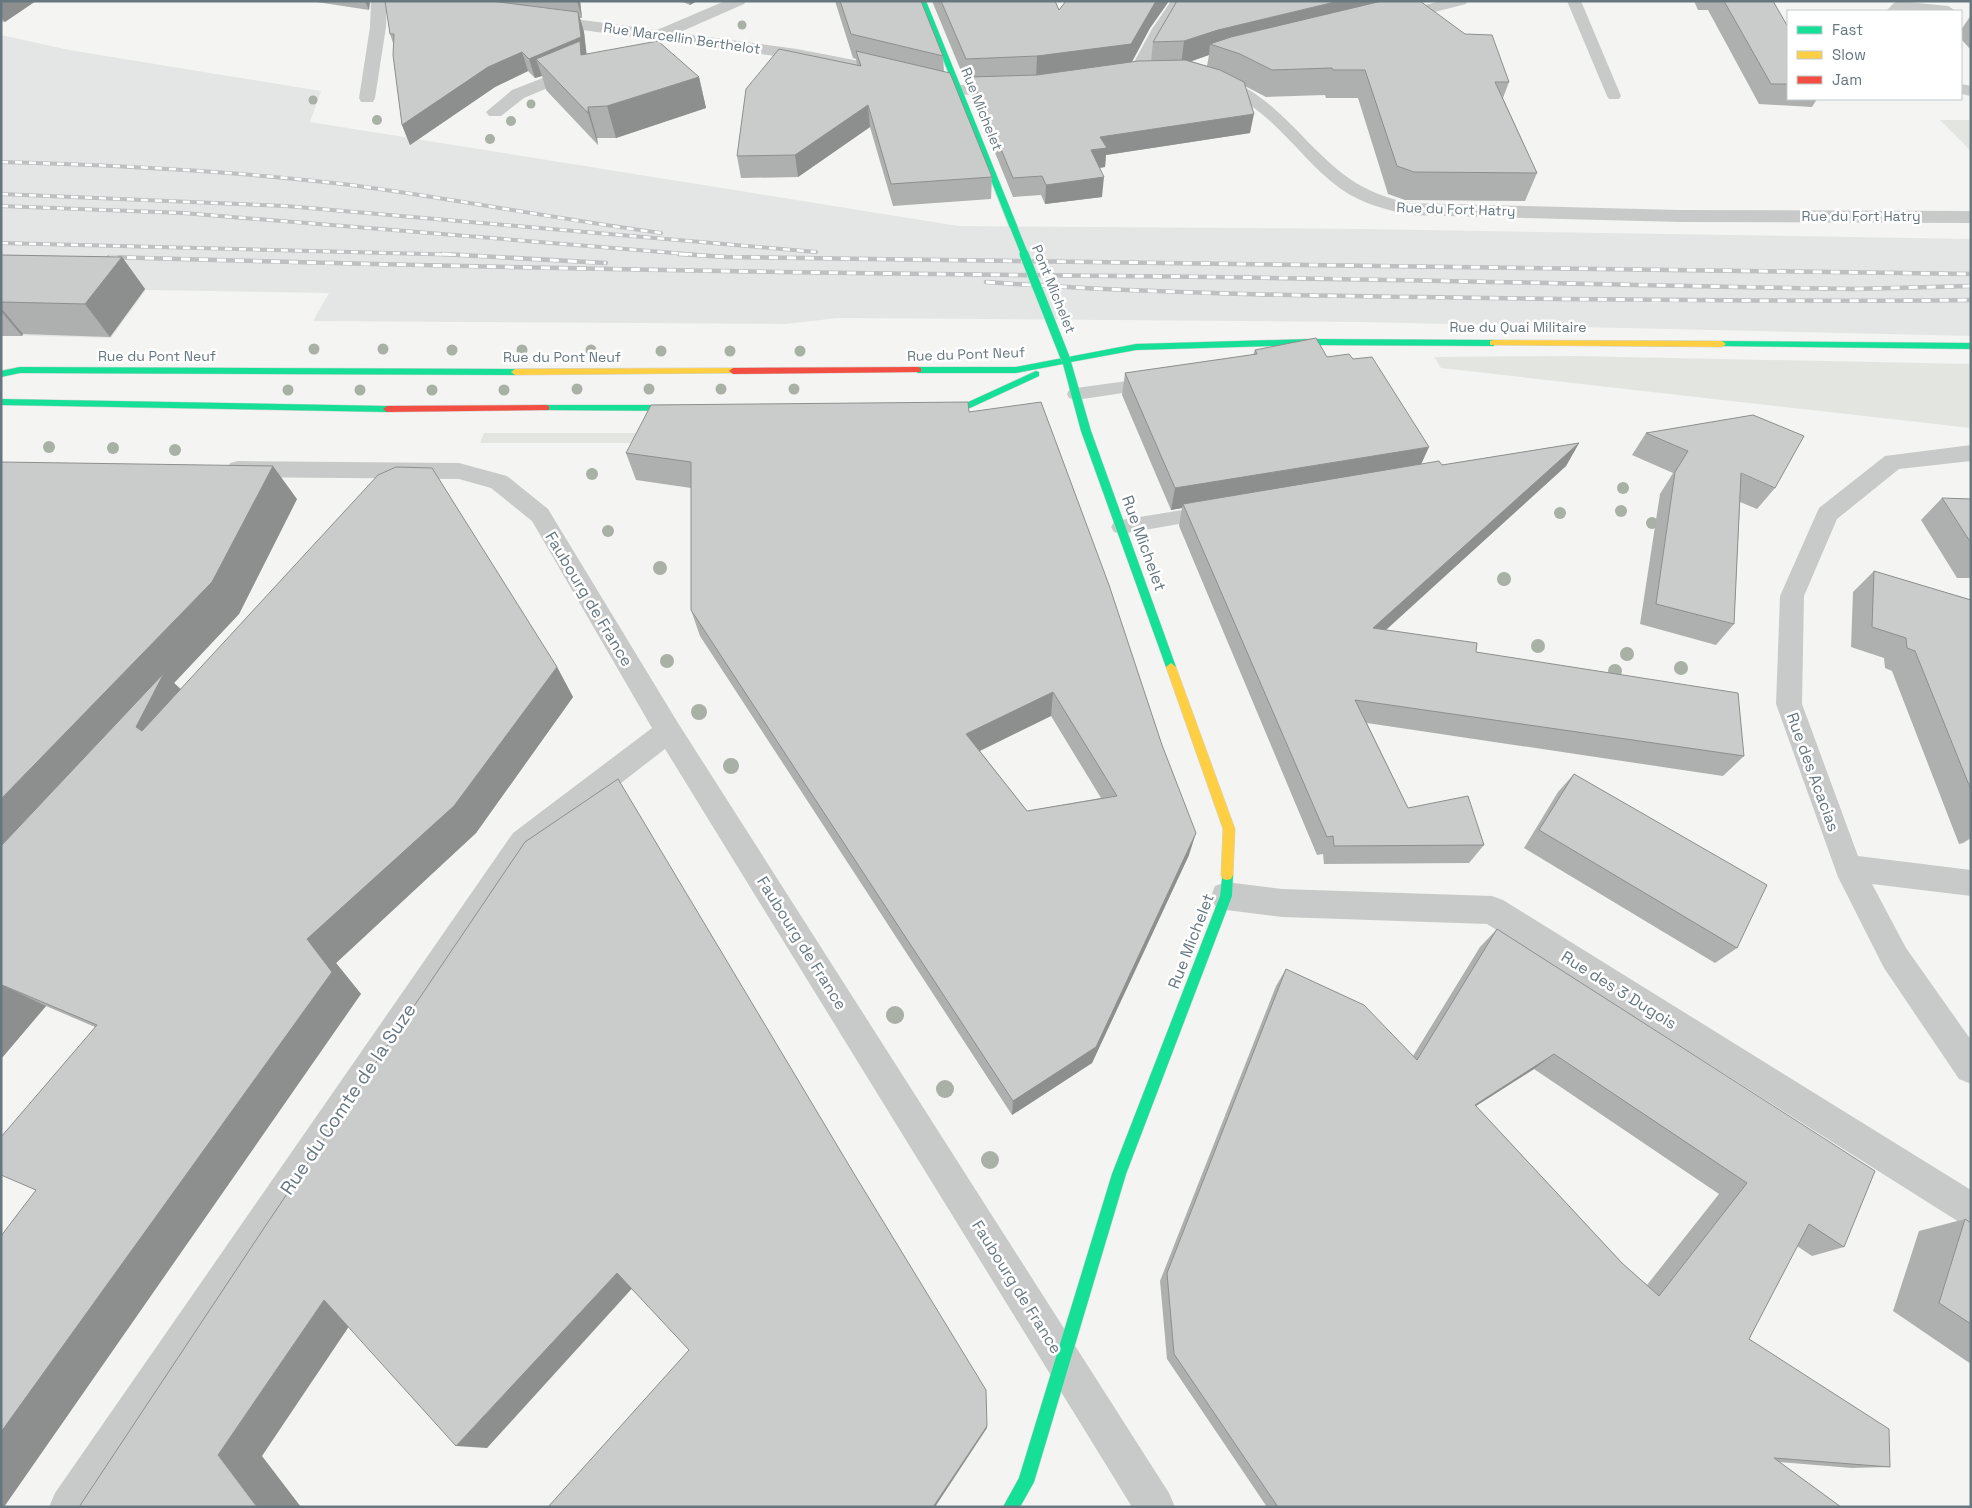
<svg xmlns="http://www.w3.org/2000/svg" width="1972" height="1508" font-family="'Space Grotesk',sans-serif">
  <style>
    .built { fill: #e4e5e5 }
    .green { fill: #e3e6e0 }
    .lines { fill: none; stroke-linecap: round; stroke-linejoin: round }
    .fast-casing { stroke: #d1d1d1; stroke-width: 1 }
    .slow-casing { stroke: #d1d1d1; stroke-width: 1 }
    .jam-casing { stroke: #d1d1d1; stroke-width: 1 }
    .lane { fill: #c8caca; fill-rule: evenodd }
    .street { fill: #c8caca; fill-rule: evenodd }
    .fast { fill: #16e098; fill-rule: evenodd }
    .slow { fill: #ffcf43; fill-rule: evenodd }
    .jam { fill: #f24e42; fill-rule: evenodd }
    .rail-far1-casing { stroke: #bebfc0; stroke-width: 4 }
    .rail-casing { stroke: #bebfc0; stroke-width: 4.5 }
    .rail-far1 { stroke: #fff; stroke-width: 2.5; stroke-dasharray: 7; stroke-linecap: butt }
    .rail { stroke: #fff; stroke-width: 3; stroke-dasharray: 9; stroke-linecap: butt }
    .fast-bridge-far1-casing { stroke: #d1d1d1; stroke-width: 8; stroke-linecap: butt }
    .fast-bridge-casing { stroke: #d1d1d1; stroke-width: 10; stroke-linecap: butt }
    .fast-bridge-far1 { stroke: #16e098; stroke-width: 7 }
    .fast-bridge { stroke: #16e098; stroke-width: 9 }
    .tree { fill: #a9b0a5 }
    .wall { fill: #aeafaf; fill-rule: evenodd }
    .shaded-wall { fill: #8d8f8f }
    .building { fill: #cacccc; stroke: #8d8f8f; fill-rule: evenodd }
    .labels { text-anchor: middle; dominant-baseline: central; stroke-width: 5; stroke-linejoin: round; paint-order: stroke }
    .far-street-label { font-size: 14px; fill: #667780; stroke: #fff }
    .street-label { font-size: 16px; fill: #667780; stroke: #fff }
    .near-street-label { font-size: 19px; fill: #667780; stroke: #fff }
  </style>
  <rect width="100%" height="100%" fill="#f4f4f3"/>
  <path class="built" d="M1,35L69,50L321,91L310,122L958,226L1364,229L1971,239V336L1363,322L838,318L785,324L313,321L329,293L146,290L111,338L1,335Z"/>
  <g class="green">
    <path d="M1940,120H1971V151Z"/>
    <path d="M1573,356L1971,364V428L1441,368L1434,357Z"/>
    <path d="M484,433H658L653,443H480Z"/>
  </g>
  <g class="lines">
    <defs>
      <g id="fast">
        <path d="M920,1H926L1018,228L1017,230L1010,228Z"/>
        <path d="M1310,339L1493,340L1497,343L1493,346L1310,345L1136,350L1071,362L1091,431L1176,667L1171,671L1166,667L1081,431L1063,364L1016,373H918L914,370L918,367H1016L1136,344Z"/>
        <path d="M1722,341L1971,343V349L1719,346L1718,344Z"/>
        <path d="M20,367L515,369L519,372L515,375L20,373L1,377V371Z"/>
        <path d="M1036,371L1039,372V376L970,408L930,409L926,406L930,403H966Z"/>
        <path d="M1,399L387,406L391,409L387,412L1,405Z"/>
        <path d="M546,405H687L691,408L687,411L543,410V406Z"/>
        <path d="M1227,870L1231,871L1233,875L1232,896L1126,1174L1034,1482L1020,1507H1003L1019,1478L1112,1174L1220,896L1223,871Z"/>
      </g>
      <g id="slow">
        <path d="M1493,340L1722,341L1726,344L1722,347L1490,345V341Z"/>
        <path d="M733,368L736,369V373L515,375L511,372L515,369Z"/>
        <path d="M1171,663L1176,667L1235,829L1233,875L1231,879L1227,880L1223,879L1221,875L1223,829L1166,667Z"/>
      </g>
      <g id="jam">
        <path d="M918,367L921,368V372L733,374L729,371L733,368Z"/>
        <path d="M546,405L549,406V410L387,412L383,409L387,406Z"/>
      </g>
    </defs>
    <use href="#fast" class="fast-casing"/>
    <use href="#slow" class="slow-casing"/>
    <use href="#jam" class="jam-casing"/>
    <g class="lane">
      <path d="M1567,1H1581L1621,96L1619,99H1609L1607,96Z"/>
      <path d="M1156,377L1163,379L1165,383L1163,387L1076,400L1069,398L1067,394L1069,390L1076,388Z"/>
      <path d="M1213,505L1220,507L1223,512L1220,517L1121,534L1114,532L1111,527L1114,522L1121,520Z"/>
    </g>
    <g class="street">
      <path d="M371,1H387L386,27L375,98L373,102H361L359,98L370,27Z"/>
      <path d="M725,1H746L744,4L678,33L797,49L880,65L958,85L1008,83L1014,84L1016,88L1014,92L1008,93L958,95L879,75L797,59L545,25L537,20L545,15L657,30Z"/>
      <path d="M1171,1H1186L1168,29L1142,76H1130L1128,73L1152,29Z"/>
      <path d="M1441,1H1468L1466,4L1395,22L1387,17L1389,14Z"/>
      <path d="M1899,1L1948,6L1956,11H1886L1894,3Z"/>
      <path d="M579,64L585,66L587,69L585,72L524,98L501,116H489L486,112L512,90Z"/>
      <path d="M1214,75C1277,91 1304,150 1356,183C1373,193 1390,199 1409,203L1680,210L1971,211V223L1680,222L1409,215C1385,209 1362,204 1341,189C1310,167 1288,134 1258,111C1243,98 1226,91 1208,84L1206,80L1208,76Z"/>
      <path d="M1961,84L1971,86V96L1961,94Z"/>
      <path d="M1971,445V461L1899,469L1837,519L1804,596L1802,704L1858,856L1971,870V896L1872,884L1906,948L1971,1040V1084L1959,1079L1884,968L1838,877L1776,704L1780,596L1819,508L1885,456Z"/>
      <path d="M238,461L459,463L507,476L548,509L678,723L1169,1493L1175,1507H1132L665,749L533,851L93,1507H49L55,1493L513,833L652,728L532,521L491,488L459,479L238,477L230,475L227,469L230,463Z"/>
      <path d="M1226,882L1282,889L1492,896L1503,900L1971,1190V1227L1959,1222L1487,924L1282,917L1226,910L1215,906L1211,896L1215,886Z"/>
    </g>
    <use href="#fast" class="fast"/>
    <use href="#slow" class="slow"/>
    <use href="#jam" class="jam"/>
    <defs>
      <g id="rail-far1">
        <path d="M1,162C118,165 235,171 351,185C455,199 557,219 661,233"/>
        <path d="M1,194L286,206L816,252"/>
        <path d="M1,206L183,213L699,255"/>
        <path d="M1,243L465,255"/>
      </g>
      <g id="rail">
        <path d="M442,254L606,263"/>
        <path d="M679,254L726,257L1971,274"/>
        <path d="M109,257C445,267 781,273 1117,276C1363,278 1608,285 1854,289L1971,286"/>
        <path d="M986,282C1153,294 1319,296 1486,298C1648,300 1809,302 1971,300"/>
      </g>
    </defs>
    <use href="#rail-far1" class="rail-far1-casing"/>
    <use href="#rail" class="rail-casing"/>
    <use href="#rail-far1" class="rail-far1"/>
    <use href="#rail" class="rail"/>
    <defs>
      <path id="fast-bridge-far1" d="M1014,228L1025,255"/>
      <path id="fast-bridge" d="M1024,254L1066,360"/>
    </defs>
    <use href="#fast-bridge-far1" class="fast-bridge-far1-casing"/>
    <use href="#fast-bridge" class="fast-bridge-casing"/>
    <use href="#fast-bridge-far1" class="fast-bridge-far1"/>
    <use href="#fast-bridge" class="fast-bridge"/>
  </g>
  <g class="tree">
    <circle cx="742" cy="25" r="4.5"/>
    <circle cx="313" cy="100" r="4.5"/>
    <circle cx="531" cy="104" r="4.5"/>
    <circle cx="377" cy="120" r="5"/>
    <circle cx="511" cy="121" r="5"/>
    <circle cx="490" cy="139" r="5"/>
    <circle cx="314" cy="349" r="5.5"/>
    <circle cx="383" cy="349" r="5.5"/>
    <circle cx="452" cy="350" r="5.5"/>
    <circle cx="522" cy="350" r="5.5"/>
    <circle cx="591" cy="350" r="5.5"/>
    <circle cx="661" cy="351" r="5.5"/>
    <circle cx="730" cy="351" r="5.5"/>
    <circle cx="800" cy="351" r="5.5"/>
    <circle cx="577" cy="389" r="5.5"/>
    <circle cx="649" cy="389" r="5.5"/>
    <circle cx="721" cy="389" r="5.5"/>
    <circle cx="794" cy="389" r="5.5"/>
    <circle cx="288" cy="390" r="5.5"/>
    <circle cx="360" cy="390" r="5.5"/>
    <circle cx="432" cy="390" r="5.5"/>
    <circle cx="504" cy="390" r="5.5"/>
    <circle cx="49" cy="447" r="6"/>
    <circle cx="113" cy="448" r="6"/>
    <circle cx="175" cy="450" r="6"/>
    <circle cx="592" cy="474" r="6"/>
    <circle cx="1623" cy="488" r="6"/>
    <circle cx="1621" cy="511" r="6"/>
    <circle cx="1560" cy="513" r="6"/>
    <circle cx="1652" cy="523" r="6"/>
    <circle cx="608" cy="531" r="6"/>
    <circle cx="660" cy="568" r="7"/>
    <circle cx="1504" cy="579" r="7"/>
    <circle cx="1538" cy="646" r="7"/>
    <circle cx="1627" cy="654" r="7"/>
    <circle cx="667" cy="661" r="7"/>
    <circle cx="1681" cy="668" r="7"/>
    <circle cx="1615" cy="671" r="7"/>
    <circle cx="699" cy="712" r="8"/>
    <circle cx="731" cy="766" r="8"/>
    <circle cx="895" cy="1015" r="9"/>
    <circle cx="945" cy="1089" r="9"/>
    <circle cx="990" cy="1160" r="9"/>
  </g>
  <g class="wall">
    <path d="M1,1L5,22L1,21Z"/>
    <path d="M310,1H370L369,10Z"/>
    <path d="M384,1H580L582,18H580L584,32L586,54L699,77L706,108L616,138H597L598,145L546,90L542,76L535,78L528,71L495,87L410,145L402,125L393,43L390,34L386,6Z"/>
    <path d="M680,1H697L690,5Z"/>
    <path d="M835,1H921L943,56L944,72L992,177L991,199L893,206L870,127L798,177L741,178L737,156L857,65L856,59L853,58Z"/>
    <path d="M932,1H1055L1059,10L1066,1H1169L1150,28L1132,62L1151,61L1153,42L1177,1L1509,82L1503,98L1537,173L1525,201L1405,200L1388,194L1358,98H1326L1325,95L1266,97L1245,86L1250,133L1106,155L1105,167L1100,168L1102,197L1045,204L1041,195L1013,197L972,96V83H966ZM1209,55L1207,66L1191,61Z"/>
    <path d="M1694,1H1773L1788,27V99H1817L1812,107L1759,104L1708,10H1698Z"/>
    <path d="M1971,15V50L1961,39V30Z"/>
    <path d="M1,255L122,257L145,289L110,337L23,334L22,336H1Z"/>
    <path d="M1255,350L1327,357L1421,464L1442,465L1579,443L1566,466L1385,630L1476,652L1744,756L1723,776L1367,723L1408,808L1484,845L1469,863L1324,864L1323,854L1317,855L1179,526L1182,508L1171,510L1122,395L1125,373L1253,355Z"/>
    <path d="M969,412L1189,855L1092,1063L1012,1115L700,636L691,610V488L636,480L626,453ZM1051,716L1101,798L1027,811L980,751Z"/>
    <path d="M1646,433L1775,488L1757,509L1740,502L1734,624L1716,645L1640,624L1660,494L1673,473L1632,455Z"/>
    <path d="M1,462L297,499L239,614L174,683L181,689L557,667L573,697L476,833L336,963L361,994L36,1190L95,1027L46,1006L1,1059Z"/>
    <path d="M1942,498L1971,499V578H1957L1921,520Z"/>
    <path d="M1874,571L1971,600V838L1963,843L1959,844L1892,671L1885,668L1884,658L1851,647L1853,592Z"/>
    <path d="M1574,774L1737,948L1715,963L1524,848L1558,792Z"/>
    <path d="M1497,929L1844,1247L1812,1256L1797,1246L1749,1339L1890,1467L1852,1468L1779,1462L1841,1507H1267L1167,1359L1160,1281L1276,986L1286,969L1413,1056L1480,947ZM1534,1069L1719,1194L1647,1285L1622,1263L1476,1106Z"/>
    <path d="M1965,1219L1971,1223V1364L1893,1311L1919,1231Z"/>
  </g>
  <g class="shaded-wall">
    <path d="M1,1H36L5,22L1,17Z"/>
    <path d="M365,1H370L369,10Z"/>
    <path d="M577,1H580L582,18Z"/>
    <path d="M689,1H697L690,5Z"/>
    <path d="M1156,1H1169L1150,28L1129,67L1036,80L1037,56L1153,5Z"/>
    <path d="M1339,1H1392L1210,44L1209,55L1181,65L1184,41L1218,30Z"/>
    <path d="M578,12L584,32L587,57L536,59L542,76L535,78L529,59Z"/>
    <path d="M522,52L528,71L495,87L410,145L402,125L488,67Z"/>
    <path d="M699,77L706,108L616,138L607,106Z"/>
    <path d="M868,105L870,127L798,177L795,155Z"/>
    <path d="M588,107L597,138L598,145L588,113Z"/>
    <path d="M1254,114L1250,133L1106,155L1105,167L1089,169L1091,150L1100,137Z"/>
    <path d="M1104,177L1102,197L1045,204L1046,185Z"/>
    <path d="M122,257L145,289L110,337L85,304Z"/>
    <path d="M1,308L23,334L22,336L1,311Z"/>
    <path d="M1579,443L1566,466L1364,650L1373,628Z"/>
    <path d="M1429,447L1419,469L1183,504L1182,508L1171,510L1175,488Z"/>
    <path d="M273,466L297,499L239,614L174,683L195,703L1,868V799Z"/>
    <path d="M557,667L573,697L476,833L336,963L361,994L4,1507H1V1432L307,939Z"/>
    <path d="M1053,692L1051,716L967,757L966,734Z"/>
    <path d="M1196,833L1189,855L1092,1063L1012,1115L1013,1101Z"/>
    <path d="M2,985L46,1006L1,1059V986Z"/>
    <path d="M1554,1054L1534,1069L1457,1118L1475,1105Z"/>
    <path d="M617,1273L637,1283L487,1448L456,1446Z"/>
    <path d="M324,1300L360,1310L262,1456L301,1507H257L218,1455Z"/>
    <path d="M987,1426V1428L935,1507H933Z"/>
  </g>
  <g class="building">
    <path d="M385,1H491L578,12L581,37L529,59L522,52L488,67L402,125L393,55L394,34H390Z"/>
    <path d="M840,1H921L943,56L851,34Z"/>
    <path d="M941,1H1055L1059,10L1066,1H1156L1131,44L1037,56L966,59Z"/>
    <path d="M1177,1H1339L1218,30L1184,41L1153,42Z"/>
    <path d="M1382,1H1420L1465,34L1492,35L1509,82H1495L1537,173L1414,172L1397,166L1365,70H1333L1332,68L1272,70L1240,54L1210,44L1231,37Z"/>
    <path d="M1724,1H1773L1788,27V84H1771Z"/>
    <path d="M580,41L581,55L658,41L699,77L607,106L588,107V113L536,59Z"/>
    <path d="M779,49L861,66L856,51L950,73L992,177L891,184L868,105L795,155L737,156L746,89Z"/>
    <path d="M1185,60L1220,70L1244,82L1254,114L1100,137L1107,148L1091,150L1104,177L1046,185L1042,176L1013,178L971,77L1037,75L1138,61Z"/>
    <path d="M1,255L122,257L85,304L1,302Z"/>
    <path d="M1316,338L1327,357L1349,354L1353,359L1372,357L1429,447L1175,488L1125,373L1257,354L1255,350Z"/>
    <path d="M968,402L969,412L1041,402L1109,585L1162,745L1196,833L1096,1047L1013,1101L691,610V462L626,453L651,405ZM1053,692L1117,796L1027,811L966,734Z"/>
    <path d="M1753,415L1804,436L1775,488L1741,473L1734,624L1656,604L1675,472L1688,451L1646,433Z"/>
    <path d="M1579,443L1373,628L1477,643L1476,652L1738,693L1744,756L1355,700L1408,808L1468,796L1484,845L1334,846L1333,836L1327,837L1183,504L1439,461L1442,465Z"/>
    <path d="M1,462L273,466L212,582L1,799Z"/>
    <path d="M396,467L432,468L557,667L454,806L307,939L332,972L1,1432V1236L36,1190L1,1175V1137L97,1025L2,985L1,986V846L164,673L136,727L142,731L378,475Z"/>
    <path d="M1942,498L1971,499V543Z"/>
    <path d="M1874,571L1971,600V790L1915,651L1907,648L1906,638L1872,627Z"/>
    <path d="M1574,774L1767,885L1737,948L1539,830Z"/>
    <path d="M618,779L853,1172L986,1390L987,1426L933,1507H548L689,1350L617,1273L456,1446L324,1300L218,1455L257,1507H79L266,1225L525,842Z"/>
    <path d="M1497,929L1875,1171L1844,1247L1809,1224L1749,1339L1889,1429L1890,1467L1774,1458L1841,1507H1278L1174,1354L1167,1273L1286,969L1364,1005L1417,1060ZM1554,1054L1747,1183L1659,1296L1622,1263L1475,1105Z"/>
    <path d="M1965,1219L1971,1223V1324L1939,1303Z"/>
  </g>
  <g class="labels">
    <g class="far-street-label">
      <text transform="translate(682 38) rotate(8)">Rue Marcellin Berthelot</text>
      <text transform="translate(982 109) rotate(68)">Rue Michelet</text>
      <text transform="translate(1456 209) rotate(2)">Rue du Fort Hatry</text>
      <text x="1861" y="216">Rue du Fort Hatry</text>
      <text transform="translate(1054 289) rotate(68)">Pont Michelet</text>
      <text x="1518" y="327">Rue du Quai Militaire</text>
      <text transform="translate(966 354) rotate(-2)">Rue du Pont Neuf</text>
      <text x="157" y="356">Rue du Pont Neuf</text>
      <text x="562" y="357">Rue du Pont Neuf</text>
    </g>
    <g class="street-label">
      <text transform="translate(1144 543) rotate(70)">Rue Michelet</text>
      <text transform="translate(589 599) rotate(59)">Faubourg de France</text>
      <text transform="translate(1813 772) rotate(70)">Rue des Acacias</text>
      <text transform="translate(1191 941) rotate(-69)">Rue Michelet</text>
      <text transform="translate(802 943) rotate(58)">Faubourg de France</text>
      <text transform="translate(1619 990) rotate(32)">Rue des 3 Dugois</text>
      <text transform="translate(1017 1287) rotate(58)">Faubourg de France</text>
    </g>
    <g class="near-street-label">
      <text transform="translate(348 1099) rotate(-56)">Rue du Comte de la Suze</text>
    </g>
  </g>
  <rect width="1972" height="1508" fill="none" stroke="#667780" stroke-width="5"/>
  <rect x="1787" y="10" width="175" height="90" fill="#ffffff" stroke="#c2c9cc"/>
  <rect x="1797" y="26" width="25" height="8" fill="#16e098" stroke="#c2c9cc"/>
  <text x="1832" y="35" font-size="15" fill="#667780">Fast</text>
  <rect x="1797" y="51" width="25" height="8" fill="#ffcf43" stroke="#c2c9cc"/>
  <text x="1832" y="60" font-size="15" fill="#667780">Slow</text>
  <rect x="1797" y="76" width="25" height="8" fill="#f24e42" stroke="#c2c9cc"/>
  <text x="1832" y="85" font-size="15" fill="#667780">Jam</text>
</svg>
